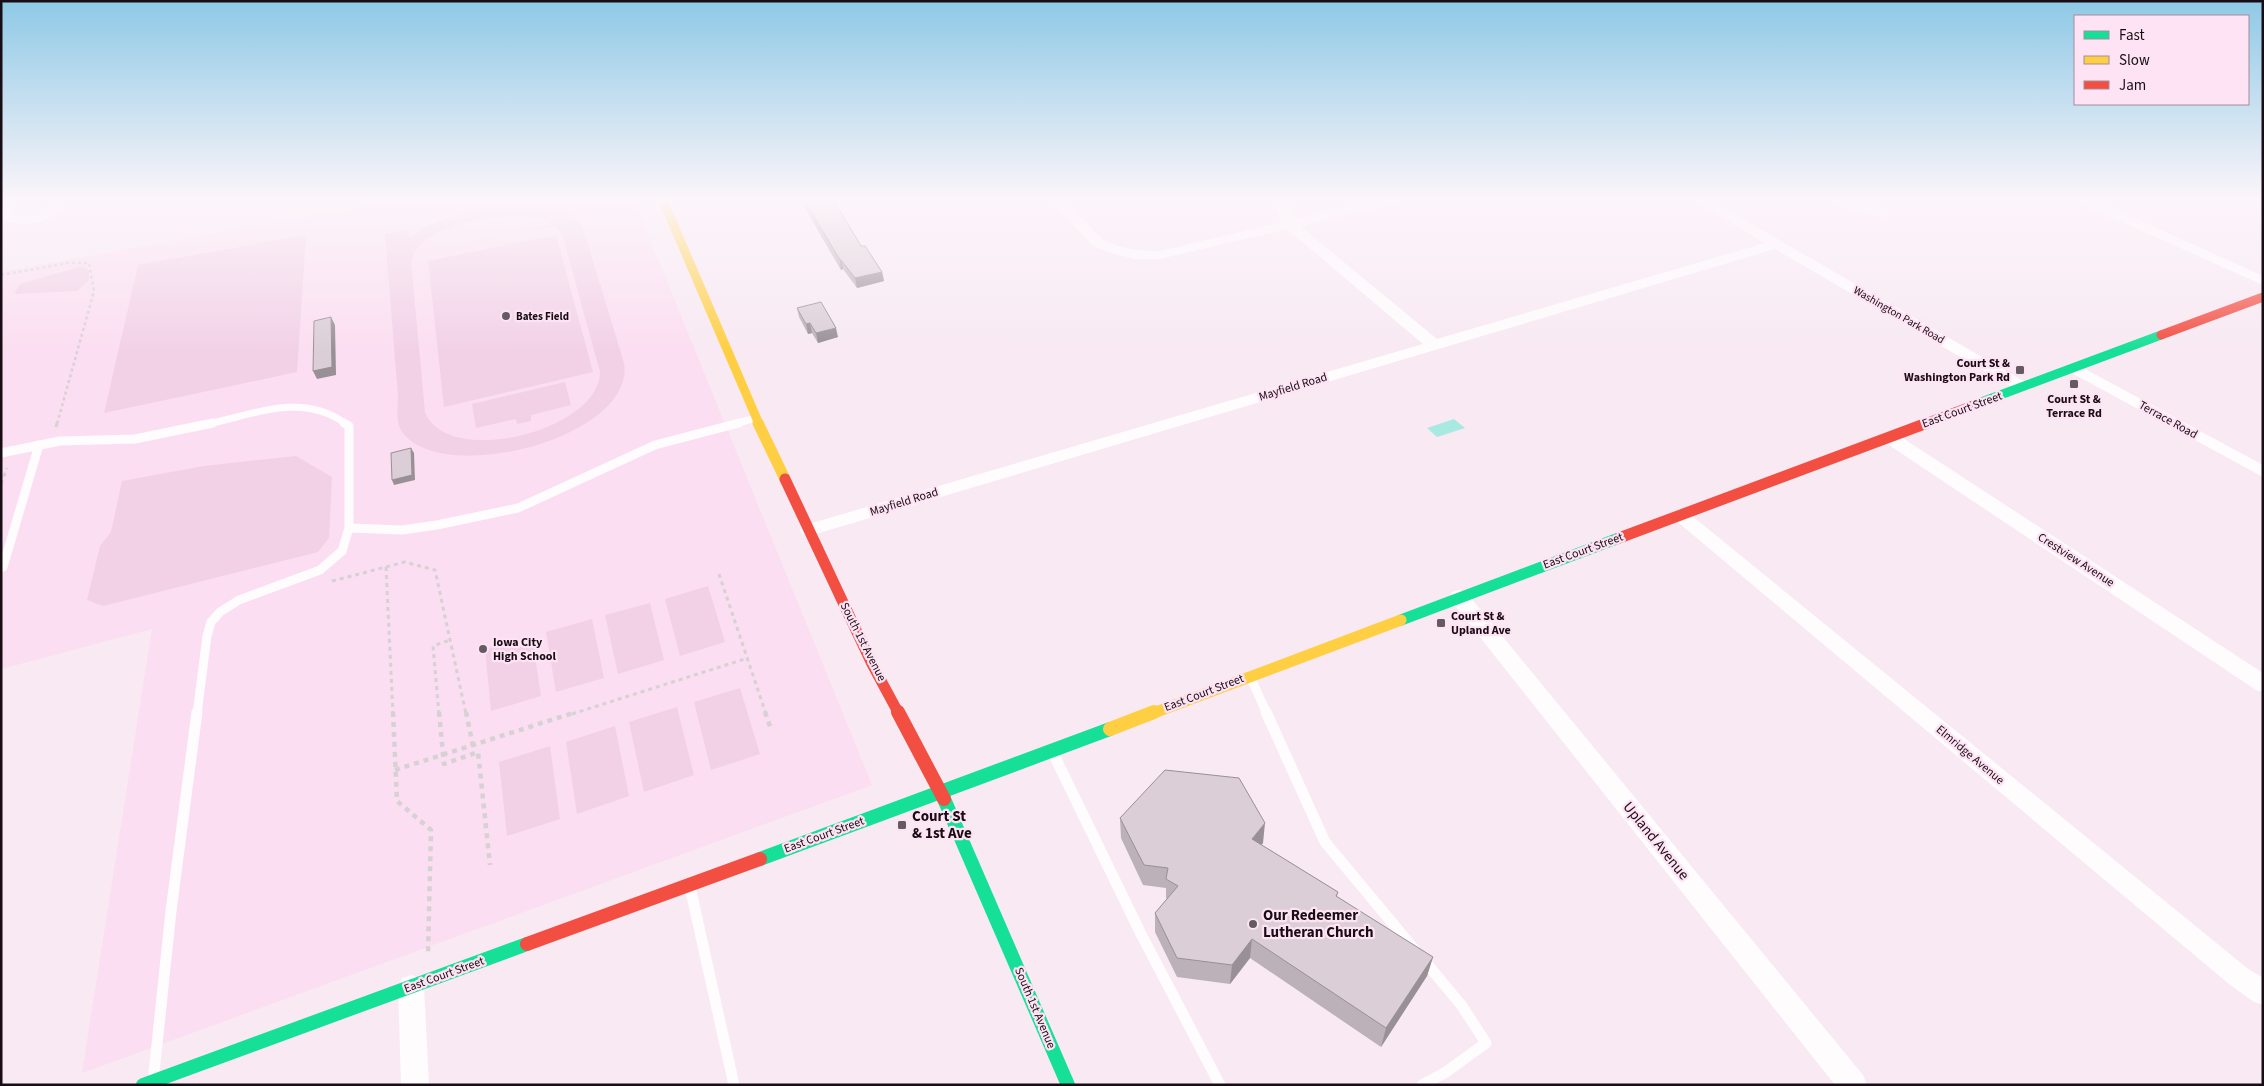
<svg xmlns="http://www.w3.org/2000/svg" width="2264" height="1086" font-family="'Source Sans 3',sans-serif">
  <style>
    .built { fill: #fbdef1 }
    .green { fill: #f2d1e7; fill-rule: evenodd }
    .water { fill: #a8e9e2 }
    .lines { fill: none; stroke-linecap: round; stroke-linejoin: round }
    .path-far2 { stroke: #d6d2d4; stroke-width: 2.5; stroke-dasharray: 3 3; stroke-linecap: butt }
    .path-far1 { stroke: #d6d2d4; stroke-width: 3; stroke-dasharray: 4 4; stroke-linecap: butt }
    .path { stroke: #d6d2d4; stroke-width: 4.5; stroke-dasharray: 5 5; stroke-linecap: butt }
    .lane-far2 { stroke: #fefcfd; stroke-width: 7 }
    .lane-far1 { stroke: #fefcfd; stroke-width: 9 }
    .lane { stroke: #fefcfd; stroke-width: 11 }
    .street { fill: #fefcfd; fill-rule: evenodd }
    .fast-far2 { stroke: #16e098; stroke-width: 9 }
    .fast-far1 { stroke: #16e098; stroke-width: 11 }
    .fast { stroke: #16e098; stroke-width: 14 }
    .slow-far2 { stroke: #ffcf43; stroke-width: 9 }
    .slow-far1 { stroke: #ffcf43; stroke-width: 11 }
    .slow { stroke: #ffcf43; stroke-width: 14 }
    .jam-far2 { stroke: #f24e42; stroke-width: 9 }
    .jam-far1 { stroke: #f24e42; stroke-width: 11 }
    .jam { stroke: #f24e42; stroke-width: 14 }
    .wall { fill: #bcb1b8 }
    .shaded-wall { fill: #999096 }
    .building { fill: #dbced6; stroke: #999096 }
    .poi-dot { fill: #665a62; stroke: #fee3f4; stroke-width: 2 }
    .labels { text-anchor: middle; dominant-baseline: central; stroke-width: 4.5; stroke-linejoin: round; paint-order: stroke }
    .far-street-label { font-size: 11px; fill: #180d14; stroke: #fee3f4 }
    .far-poi-label { font-size: 11px; font-weight: bold; fill: #180d14; stroke: #fee3f4; text-anchor: start }
    .poi-label { font-size: 12px; font-weight: bold; fill: #180d14; stroke: #fee3f4; text-anchor: start }
    .street-label { font-size: 12px; fill: #180d14; stroke: #fee3f4 }
    .near-poi-label { font-size: 15px; font-weight: bold; fill: #180d14; stroke: #fee3f4; text-anchor: start }
    .near-street-label { font-size: 15px; fill: #180d14; stroke: #fee3f4 }
  </style>
  <rect width="100%" height="100%" fill="#f8e9f3"/>
  <path class="built" d="M412,198H633L872,785L82,1073L152,629L1,669V272Z"/>
  <g class="green">
    <path d="M518,206C541,207 569,207 583,228L624,363C636,437 444,487 403,433C395,423 398,408 398,396L385,234L409,230V238C440,215 481,209 518,206ZM520,216L543,219L554,225L448,247L556,226L562,234L600,372C600,431 447,469 425,412L411,262C419,225 489,216 520,216Z"/>
    <path d="M306,235L297,372L104,413L138,265Z"/>
    <path d="M556,235L593,372L444,407L428,261Z"/>
    <path d="M82,266L89,270V280L77,291L14,294L20,284Z"/>
    <path d="M565,382L571,405L531,415V421L517,424L516,419L476,428L472,404Z"/>
    <path d="M296,456L332,477L329,538L318,552L103,606L87,600L100,546L111,532L122,481L204,466Z"/>
    <path d="M708,586L725,642L680,656L665,599Z"/>
    <path d="M650,603L664,660L618,674L605,615Z"/>
    <path d="M592,619L604,678L556,692L546,632Z"/>
    <path d="M532,636L541,696L491,711L485,649Z"/>
    <path d="M740,688L760,754L711,770L694,702Z"/>
    <path d="M677,707L694,775L644,792L629,722Z"/>
    <path d="M615,726L629,796L577,814L566,742Z"/>
    <path d="M550,746L560,819L507,836L499,762Z"/>
  </g>
  <path class="water" d="M1454,419L1465,428L1437,437L1427,428Z"/>
  <g class="lines">
    <path class="path-far2" d="M1,275L68,263H89L94,291L57,424"/>
    <g class="path-far1">
      <path d="M56,427L57,423"/>
      <path d="M1,484L7,468"/>
      <path d="M386,567L393,714"/>
      <path d="M719,574L766,714"/>
      <path d="M332,581L405,562L435,570L466,714"/>
      <path d="M439,714L433,646L450,640"/>
      <path d="M572,714L748,658"/>
    </g>
    <g class="path">
      <path d="M393,712L397,801L431,830L428,953"/>
      <path d="M439,712L444,764L478,752L490,865"/>
      <path d="M466,712L473,746"/>
      <path d="M765,712L771,729"/>
      <path d="M395,770L576,712"/>
    </g>
    <g class="lane-far2">
      <path d="M208,424C255,414 303,392 346,424"/>
      <path d="M734,424L756,418"/>
    </g>
    <g class="lane-far1">
      <path d="M1,453L60,441L135,439L213,423"/>
      <path d="M349,528L402,530L437,525L518,508L655,445L739,423"/>
      <path d="M3,567L39,445"/>
      <path d="M1250,676L1267,714"/>
      <path d="M197,714L207,636L211,622L220,612L239,600L320,570L342,551L349,528V426L344,423"/>
    </g>
    <g class="lane">
      <path d="M1266,712L1325,842L1414,949"/>
      <path d="M1052,751L1141,934L1220,1085"/>
      <path d="M690,887L734,1085"/>
      <path d="M154,1073L171,911L197,712"/>
      <path d="M1422,1085L1446,1072L1486,1043L1462,1006L1423,959"/>
    </g>
    <g class="street">
      <path d="M1,198H13L11,213C27,220 47,214 55,198H68C57,223 25,229 1,219Z"/>
      <path d="M1049,198H1062L1102,239C1121,249 1139,251 1160,251L1282,222L1277,209V198H1289L1294,219L1383,198H1404L1403,201L1300,226L1437,339L1765,243L1690,198H1706L2029,384L2031,387L2029,390H2017L1775,249L816,534L809,536L802,534L800,530L802,526L1423,344L1287,229L1160,259H1135L1107,252L1092,245Z"/>
      <path d="M1831,198C1851,196 1869,206 1888,210L1890,213L1883,217L1859,212L1833,201Z"/>
      <path d="M2073,198H2090L2263,276V285L2075,201Z"/>
      <path d="M2074,363L2263,465V477L2068,371L2066,368L2068,365Z"/>
      <path d="M1889,432L1895,433L2263,673V692L2256,690L1883,441L1881,437L1883,433Z"/>
      <path d="M1680,509L1686,511L2247,968L2263,978V1005L2254,1002L2229,984L1674,519L1671,515L1674,511Z"/>
      <path d="M1459,590L1466,592L1863,1075L1867,1085H1835L1452,602L1449,597L1452,592Z"/>
      <path d="M411,975L420,978L424,987L429,1085H401L398,987L402,978Z"/>
    </g>
    <path class="fast-far2" d="M1976,404L2161,335"/>
    <path class="fast-far1" d="M1401,620L1619,538"/>
    <g class="fast">
      <path d="M944,799L1068,1085"/>
      <path d="M760,859L1110,729"/>
      <path d="M143,1085L527,944"/>
    </g>
    <path class="slow-far2" d="M662,198L759,424"/>
    <g class="slow-far1">
      <path d="M758,423L785,479"/>
      <path d="M1151,714L1401,620"/>
    </g>
    <path class="slow" d="M1110,729L1154,712"/>
    <g class="jam-far2">
      <path d="M2161,335L2263,297"/>
      <path d="M1923,424L1976,404"/>
    </g>
    <g class="jam-far1">
      <path d="M785,479L872,664L899,714"/>
      <path d="M1619,538L1927,423"/>
    </g>
    <g class="jam">
      <path d="M898,712L944,799"/>
      <path d="M527,944L760,859"/>
    </g>
  </g>
  <g class="wall">
    <path d="M799,198H832L861,246L882,272L884,281L857,288L843,269L841,270Z"/>
    <path d="M797,308L838,337L818,343L812,333L808,334L799,317Z"/>
    <path d="M1120,818L1263,843L1261,845L1338,892L1337,897L1433,957L1427,976L1381,1047L1250,958L1230,984L1177,977L1155,932V913L1167,899L1166,898V888L1143,885L1121,838Z"/>
  </g>
  <g class="shaded-wall">
    <path d="M840,260H841L843,269L841,270Z"/>
    <path d="M882,272L884,281L857,288L855,278Z"/>
    <path d="M331,317L335,325L336,375L317,379L313,371Z"/>
    <path d="M810,323L812,333L808,334L806,324Z"/>
    <path d="M836,328L838,337L818,343L816,333Z"/>
    <path d="M411,448L414,453L415,480L394,485L392,480Z"/>
    <path d="M1265,823L1263,843L1250,859L1252,839Z"/>
    <path d="M1252,939L1250,958L1230,984L1232,965Z"/>
    <path d="M1433,957L1427,976L1381,1047L1386,1028Z"/>
  </g>
  <g class="building">
    <path d="M803,198H832L861,246H865L882,272L855,278L841,260H840Z"/>
    <path d="M821,302L836,328L816,333L810,323L806,324L797,308Z"/>
    <path d="M331,317L332,367L313,371L314,321Z"/>
    <path d="M411,448L412,475L392,480L391,453Z"/>
    <path d="M1165,770L1239,778L1265,823L1252,839L1338,892L1336,896L1433,957L1386,1028L1252,939L1232,965L1177,958L1155,913L1178,886L1166,879L1168,868L1144,865L1120,818Z"/>
  </g>
  <linearGradient id="sky" x2="0" y2="1"><stop stop-color="#8ec9e6"/><stop offset="0.57" stop-color="#fcf5fa"/><stop offset="1" stop-color="#fcf5fa" stop-opacity="0"/></linearGradient>
  <rect width="2264" height="350" fill="url(#sky)"/>
  <g class="poi-dot">
    <circle cx="506" cy="316" r="5"/>
    <rect x="2015" y="365" width="10" height="10" rx="2.5"/>
    <rect x="2069" y="379" width="10" height="10" rx="2.5"/>
    <rect x="1436" y="618" width="10" height="10" rx="2.5"/>
    <circle cx="483" cy="649" r="5"/>
    <rect x="897" y="820" width="10" height="10" rx="2.5"/>
    <circle cx="1253" cy="924" r="5"/>
  </g>
  <g class="labels">
    <g class="far-street-label">
      <text transform="translate(1899 315) rotate(30)">Washington Park Road</text>
    </g>
    <g class="far-poi-label">
      <text x="516" y="316">Bates Field</text>
    </g>
    <g class="poi-label">
      <text x="2010" y="363" text-anchor="end">Court St &amp;<tspan x="2010" dy="14">Washington Park Rd</tspan></text>
      <text x="2074" y="399" text-anchor="middle">Court St &amp;<tspan x="2074" dy="14">Terrace Rd</tspan></text>
      <text x="1451" y="616">Court St &amp;<tspan x="1451" dy="14">Upland Ave</tspan></text>
      <text x="493" y="642">Iowa City<tspan x="493" dy="14">High School</tspan></text>
    </g>
    <g class="street-label">
      <text transform="translate(1293 387) rotate(-17)">Mayfield Road</text>
      <text transform="translate(1962 410) rotate(-20)">East Court Street</text>
      <text transform="translate(2168 420) rotate(29)">Terrace Road</text>
      <text transform="translate(904 502) rotate(-17)">Mayfield Road</text>
      <text transform="translate(1583 551) rotate(-20)">East Court Street</text>
      <text transform="translate(2076 560) rotate(33)">Crestview Avenue</text>
      <text transform="translate(863 642) rotate(63)">South 1st Avenue</text>
      <text transform="translate(1204 693) rotate(-21)">East Court Street</text>
      <text transform="translate(1970 755) rotate(40)">Elmridge Avenue</text>
      <text transform="translate(824 835) rotate(-20)">East Court Street</text>
      <text transform="translate(444 975) rotate(-20)">East Court Street</text>
      <text transform="translate(1035 1008) rotate(67)">South 1st Avenue</text>
    </g>
    <g class="near-poi-label">
      <text x="912" y="816">Court St<tspan x="912" dy="17">&amp; 1st Ave</tspan></text>
      <text x="1263" y="915">Our Redeemer<tspan x="1263" dy="17">Lutheran Church</tspan></text>
    </g>
    <g class="near-street-label">
      <text transform="translate(1656 841) rotate(51)">Upland Avenue</text>
    </g>
  </g>
  <rect width="2264" height="1086" fill="none" stroke="#180d14" stroke-width="5"/>
  <rect x="2074" y="15" width="175" height="90" fill="#fee3f4" stroke="#a28d9a"/>
  <rect x="2084" y="31" width="25" height="8" fill="#16e098" stroke="#a28d9a"/>
  <text x="2119" y="40" font-size="15" fill="#180d14">Fast</text>
  <rect x="2084" y="56" width="25" height="8" fill="#ffcf43" stroke="#a28d9a"/>
  <text x="2119" y="65" font-size="15" fill="#180d14">Slow</text>
  <rect x="2084" y="81" width="25" height="8" fill="#f24e42" stroke="#a28d9a"/>
  <text x="2119" y="90" font-size="15" fill="#180d14">Jam</text>
</svg>
